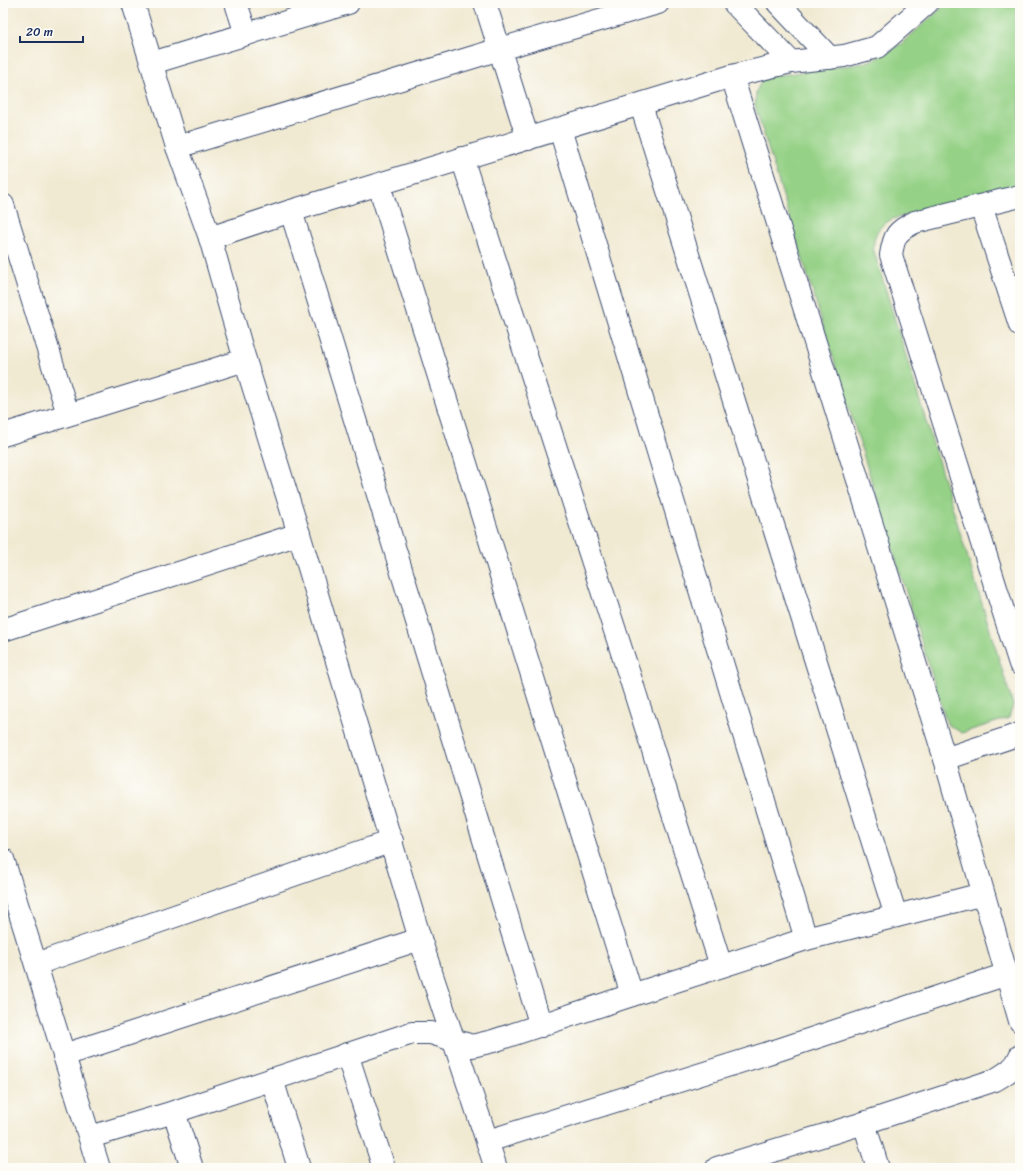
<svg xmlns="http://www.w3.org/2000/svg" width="1023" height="1171" font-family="Sriracha,sans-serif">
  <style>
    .green { fill: #95d186; stroke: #588072 }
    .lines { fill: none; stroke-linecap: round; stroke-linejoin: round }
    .minor-casing { stroke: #3b4b70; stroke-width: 24 }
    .minor { stroke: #fff; stroke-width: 22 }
  </style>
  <rect width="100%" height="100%" fill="#fdfcf7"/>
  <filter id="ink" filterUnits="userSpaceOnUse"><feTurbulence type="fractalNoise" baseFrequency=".025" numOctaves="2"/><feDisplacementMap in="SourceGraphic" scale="8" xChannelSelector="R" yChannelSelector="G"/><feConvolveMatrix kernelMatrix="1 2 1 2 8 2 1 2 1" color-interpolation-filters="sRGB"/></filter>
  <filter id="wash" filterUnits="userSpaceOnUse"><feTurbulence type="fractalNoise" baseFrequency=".012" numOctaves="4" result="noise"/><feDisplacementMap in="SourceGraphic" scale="16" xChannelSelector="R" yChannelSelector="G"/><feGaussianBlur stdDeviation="0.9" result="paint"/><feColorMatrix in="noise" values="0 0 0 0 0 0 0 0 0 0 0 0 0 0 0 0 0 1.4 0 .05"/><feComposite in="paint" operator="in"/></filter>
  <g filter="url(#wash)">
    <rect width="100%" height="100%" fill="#f1ead3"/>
    <path class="green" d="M947,3H1020V187L892,219C876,229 876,231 873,248L1013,705L1009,718L962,733L947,724L755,106L756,92L762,79L774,76L859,64L875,59L901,44Z"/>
  </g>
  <g filter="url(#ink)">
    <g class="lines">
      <defs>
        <g id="minor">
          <path d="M133,3L177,147L210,238L245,360L299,534L420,939L496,1168"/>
          <path d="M236,3L246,34"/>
          <path d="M485,3L528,139"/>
          <path d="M734,3L791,62L844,56L877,47L927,3"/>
          <path d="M778,3L830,58"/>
          <path d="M152,63L348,3"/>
          <path d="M732,76L945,759L1020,1021"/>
          <path d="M641,105L896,916"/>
          <path d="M560,129L806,939"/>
          <path d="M177,147L500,49L658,3"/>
          <path d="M462,158L630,677L721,966"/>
          <path d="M379,185L632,995"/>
          <path d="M1020,196L915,222C897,231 894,235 891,255L1020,664"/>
          <path d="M3,205L68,414"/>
          <path d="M981,206L1020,325"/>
          <path d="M291,211L541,1026"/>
          <path d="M210,238L291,211L732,76L791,62"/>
          <path d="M3,435L245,360"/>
          <path d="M3,630L299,534"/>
          <path d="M945,759L1020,734"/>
          <path d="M3,859L99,1168"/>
          <path d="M36,964L392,841"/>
          <path d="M347,1054L384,1168"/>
          <path d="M64,1055L420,939"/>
          <path d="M272,1079L299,1168"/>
          <path d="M174,1112L192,1168"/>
          <path d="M864,1123L878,1168"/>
          <path d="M90,1137L174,1112L412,1033H431L472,1046L493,1041L632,995L806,939L983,894"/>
          <path d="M488,1141L781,1049L1007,974"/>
          <path d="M717,1168L864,1123L995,1080C1005,1074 1016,1068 1020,1056"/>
        </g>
      </defs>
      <use href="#minor" class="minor-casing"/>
      <use href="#minor" class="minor"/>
    </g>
  </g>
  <rect width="1023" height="1171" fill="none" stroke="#fdfcf7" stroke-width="16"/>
  <path d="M20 36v6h63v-6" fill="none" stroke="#1b2f5e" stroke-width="2"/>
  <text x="26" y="36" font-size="12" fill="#1b2f5e" stroke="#fdfcf7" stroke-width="3" paint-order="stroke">20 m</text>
</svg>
